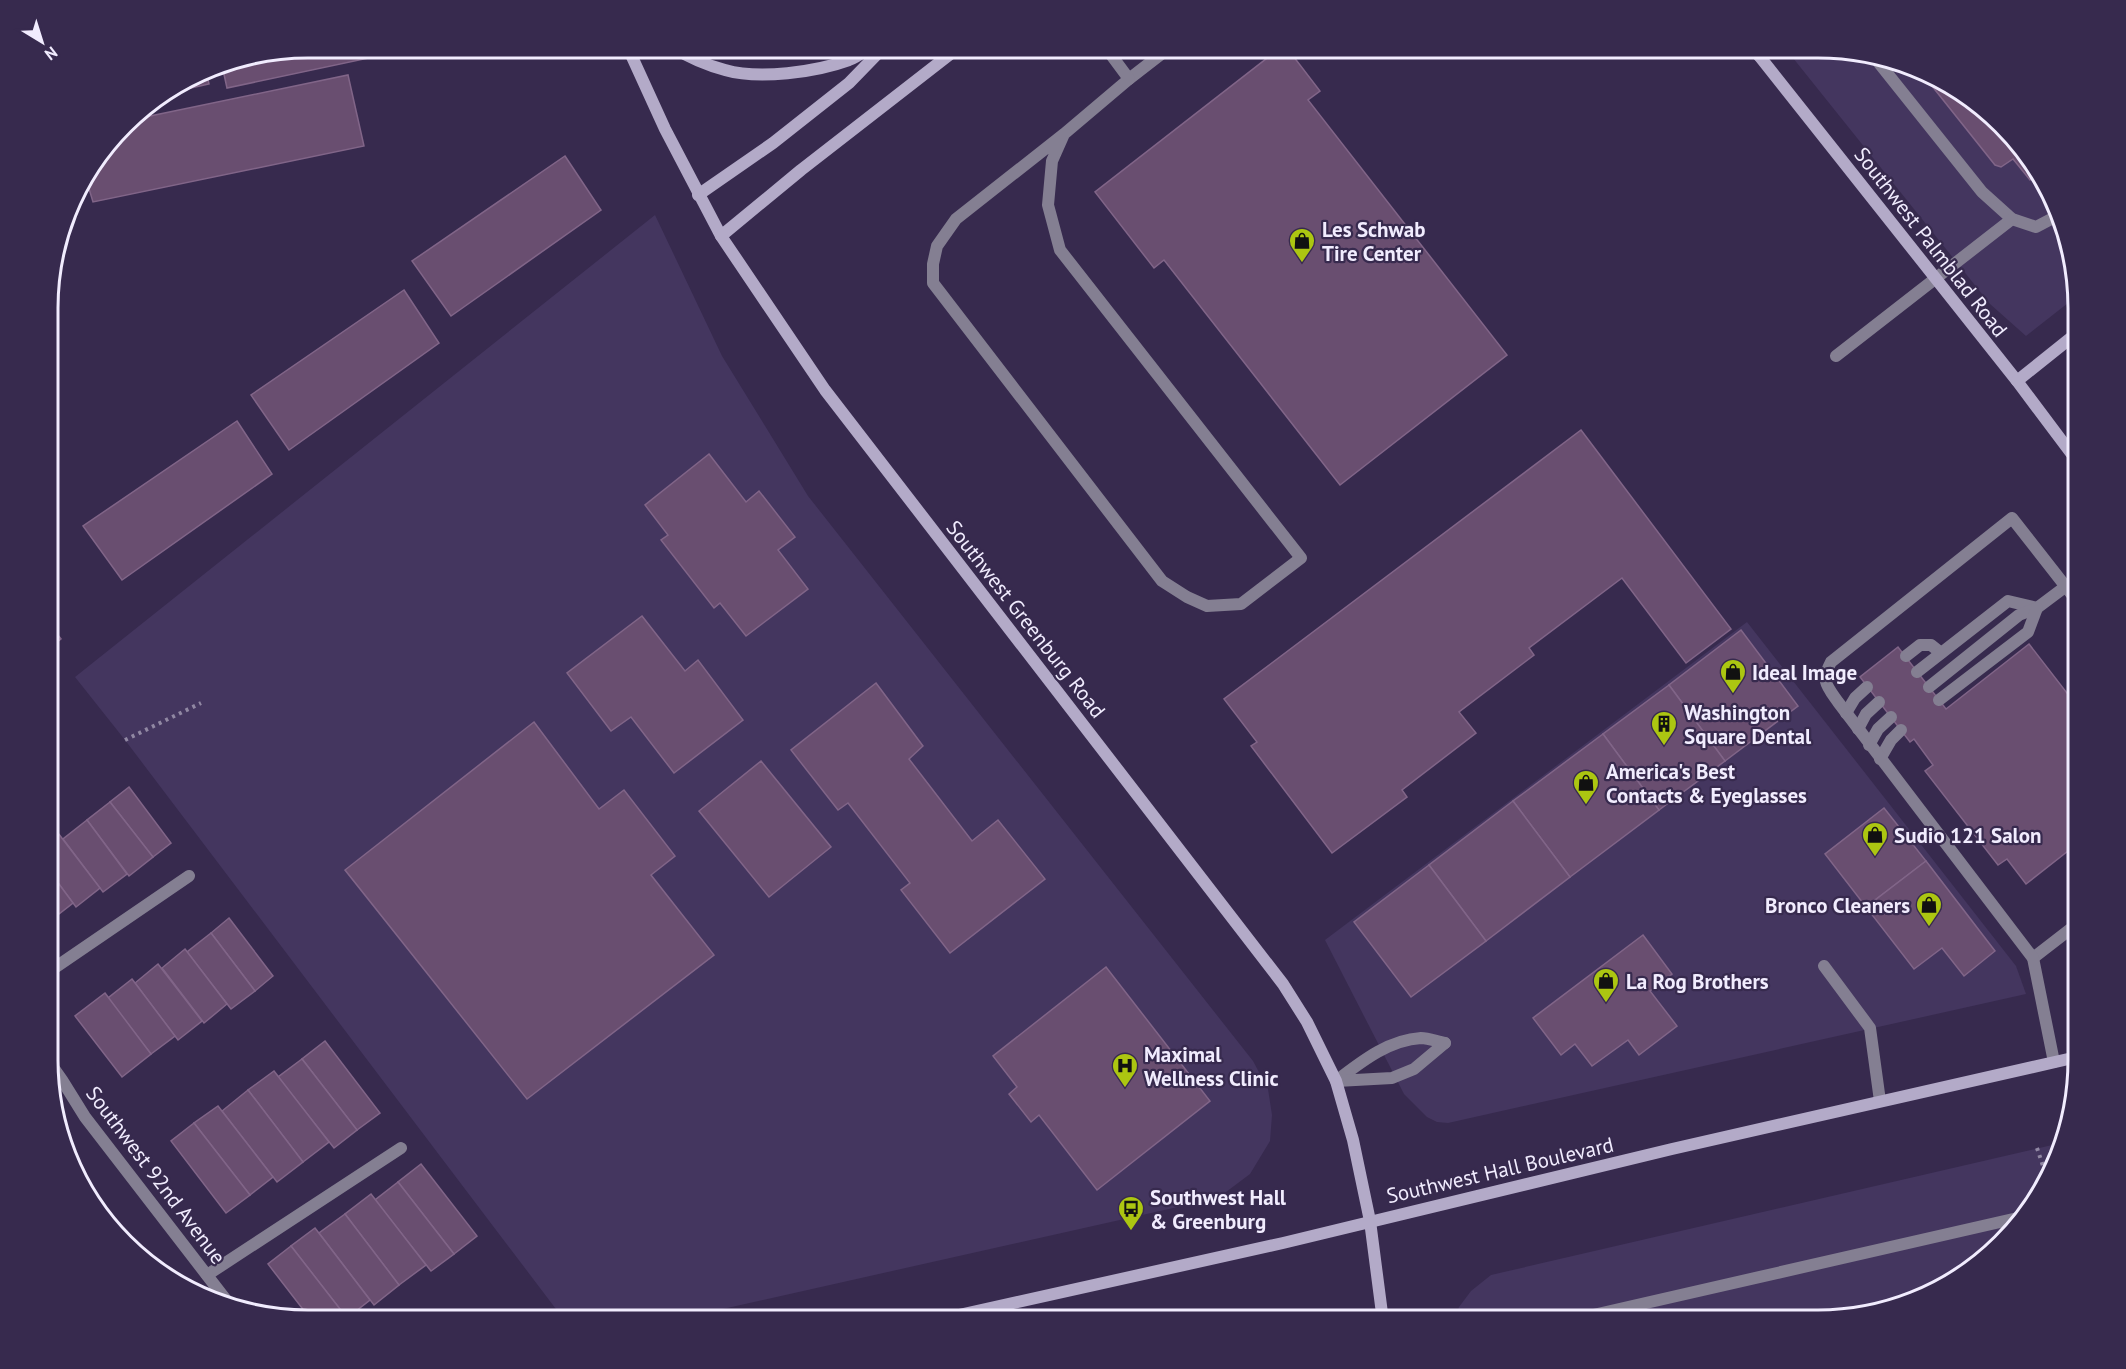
<svg xmlns="http://www.w3.org/2000/svg" width="2126" height="1369" font-family="'PT Sans',sans-serif">
  <style>
    .built { fill: #44365f }
    .building { fill: #694e70; stroke: #816588; stroke-width: 1.5 }
    .lines { fill: none; stroke-linecap: round; stroke-linejoin: round }
    .path { stroke: #9188a3; stroke-width: 4; stroke-dasharray: 3 4.5; stroke-linecap: butt }
    .lane { stroke: #847f92; stroke-width: 12 }
    .street { stroke: #847f92; stroke-width: 12 }
    .secondary { stroke: #b3aac8; stroke-width: 12 }
    .labels { text-anchor: middle; dominant-baseline: central; stroke-width: 4.5; stroke-linejoin: round; paint-order: stroke }
    .poi-label { font-size: 21px; font-weight: bold; fill: #f1ecfe; stroke: #372a4e; text-anchor: start }
    .street-label { font-size: 21px; fill: #f1ecfe; stroke: #372a4e }
    .rim { fill: none; stroke: #f1ecfe; stroke-width: 3 }
  </style>
  <rect width="100%" height="100%" fill="#372a4e"/>
  <g class="built">
    <path d="M713,48H823L807,56L760,57Z"/>
    <path d="M1785,48H1817L1901,62L1962,92L2043,179L2077,296L2026,336L1990,304Z"/>
    <path d="M655,215L722,356L808,496L1253,1061L1268,1089L1272,1115L1270,1141L1250,1174L1226,1192L1209,1200L669,1321H565L125,740L75,677Z"/>
    <path d="M1747,622L2016,966L2026,994L1448,1123L1437,1122L1427,1117L1404,1094L1325,940Z"/>
    <path d="M2065,1142L2034,1205L1947,1286L1834,1320L1454,1321L1459,1307L1471,1291L1491,1275Z"/>
  </g>
  <g class="building">
    <path d="M309,48H382L383,55L227,88L222,65Z"/>
    <path d="M1280,48H1287L1320,91L1308,100L1507,355L1340,485L1164,260L1154,268L1095,192Z"/>
    <path d="M206,70L209,84L169,93Z"/>
    <path d="M1920,71L1962,92L2038,173L2030,180L2013,159L2001,167L1995,165Z"/>
    <path d="M348,75L364,146L93,202L86,179L131,120Z"/>
    <path d="M565,156L601,210L451,316L412,261Z"/>
    <path d="M404,290L439,343L289,450L251,395Z"/>
    <path d="M237,421L272,474L122,580L83,526Z"/>
    <path d="M1581,430L1731,629L1686,663L1622,578L1529,648L1534,655L1459,712L1476,733L1402,790L1407,797L1332,853L1251,746L1257,742L1224,699Z"/>
    <path d="M709,454L746,502L759,491L795,537L778,550L808,589L746,636L720,603L714,608L661,540L668,535L645,505Z"/>
    <path d="M642,616L685,671L698,660L743,720L674,773L631,717L611,731L567,673Z"/>
    <path d="M50,625L61,639L50,648Z"/>
    <path d="M1741,630L1798,706L1725,761L1669,685Z"/>
    <path d="M2029,644L2077,706V844L2026,884L2007,859L1998,865L1925,771L1933,765L1914,739L1910,742L1860,677L1898,647L1946,709Z"/>
    <path d="M876,683L923,746L909,759L972,841L998,820L1045,879L950,953L901,890L910,883L848,803L838,810L791,750Z"/>
    <path d="M1669,685L1725,761L1659,810L1603,734Z"/>
    <path d="M534,722L599,809L624,790L675,856L651,875L714,955L527,1099L345,870Z"/>
    <path d="M1603,734L1659,810L1570,877L1513,801Z"/>
    <path d="M761,761L831,847L769,897L699,811Z"/>
    <path d="M129,787L171,843L153,857L110,802Z"/>
    <path d="M1513,801L1570,877L1486,941L1429,865Z"/>
    <path d="M110,802L153,857L129,876L87,820Z"/>
    <path d="M1884,808L1926,861L1866,907L1825,854Z"/>
    <path d="M87,820L127,874L103,892L63,839Z"/>
    <path d="M58,833L100,888L76,907L50,872V840Z"/>
    <path d="M1926,861L1995,951L1964,976L1942,948L1914,969L1866,907Z"/>
    <path d="M1429,865L1486,941L1411,997L1354,922Z"/>
    <path d="M50,872L73,903L50,921Z"/>
    <path d="M229,918L273,976L255,991L211,933Z"/>
    <path d="M211,933L255,991L231,1009L187,952Z"/>
    <path d="M1643,935L1672,974L1650,991L1677,1026L1639,1055L1628,1040L1592,1066L1575,1044L1561,1055L1533,1018Z"/>
    <path d="M185,949L227,1004L204,1023L162,968Z"/>
    <path d="M158,964L202,1021L178,1040L135,983Z"/>
    <path d="M1106,967L1210,1101L1097,1190L1039,1115L1031,1122L1009,1094L1017,1087L993,1056Z"/>
    <path d="M132,979L175,1036L151,1054L108,998Z"/>
    <path d="M105,993L151,1054L122,1077L75,1016Z"/>
    <path d="M325,1041L380,1113L357,1130L302,1059Z"/>
    <path d="M302,1059L357,1130L334,1148L278,1077Z"/>
    <path d="M274,1071L329,1142L303,1162L248,1090Z"/>
    <path d="M248,1090L303,1162L277,1182L222,1111Z"/>
    <path d="M218,1106L273,1177L250,1195L194,1123Z"/>
    <path d="M194,1123L250,1195L226,1213L171,1141Z"/>
    <path d="M421,1164L477,1236L454,1254L398,1182Z"/>
    <path d="M398,1182L454,1254L431,1271L375,1200Z"/>
    <path d="M371,1194L426,1265L399,1285L345,1214Z"/>
    <path d="M345,1214L399,1285L374,1305L319,1233Z"/>
    <path d="M315,1228L370,1300L347,1318L291,1246Z"/>
    <path d="M291,1246L347,1318L342,1321H312L268,1264Z"/>
  </g>
  <g class="lines">
    <g class="path">
      <path d="M125,740L201,703"/>
      <path d="M2037,1148L2047,1178"/>
    </g>
    <g class="lane">
      <path d="M1759,56L1769,48"/>
      <path d="M1875,58L1982,192L2012,219L2036,227L2055,217"/>
      <path d="M1129,79L1169,48"/>
      <path d="M1064,134L1052,161L1048,205L1060,250L1301,558L1241,604L1207,606L1187,597L1162,581L933,283V264L937,246L956,219L1064,134L1129,79L1106,48"/>
      <path d="M1836,356L2012,219"/>
      <path d="M1906,656L1920,645H1931L1941,653"/>
      <path d="M1917,672L2008,601L2037,608"/>
      <path d="M1929,687L2019,615L2037,608L2077,578"/>
      <path d="M1939,700L2028,632L2037,608"/>
      <path d="M1846,713L1855,698L1867,687"/>
      <path d="M1858,729L1866,714L1879,702"/>
      <path d="M1869,745L1878,729L1891,717"/>
      <path d="M1880,759L1891,740L1901,730"/>
      <path d="M2033,958L2077,924"/>
      <path d="M1824,966L1870,1028L1880,1101"/>
      <path d="M50,971L189,876"/>
      <path d="M2054,1062L2033,958L1838,702C1826,685 1821,681 1831,662L2012,518L2077,601"/>
      <path d="M1336,1081C1361,1062 1388,1040 1421,1038C1429,1038 1438,1042 1445,1043"/>
      <path d="M1337,1081L1392,1078L1414,1069L1445,1043"/>
      <path d="M207,1275L401,1148"/>
      <path d="M1567,1321L2022,1217"/>
    </g>
    <path class="street" d="M50,1063L62,1080L85,1117L233,1309"/>
    <g class="secondary">
      <path d="M628,48L665,129L721,236L825,390L1283,984L1307,1022L1336,1081L1353,1140L1370,1221L1383,1321"/>
      <path d="M674,48C690,58 706,65 725,70C759,80 816,72 849,60C856,58 863,52 869,48"/>
      <path d="M1753,48L2017,381L2077,461"/>
      <path d="M698,195L773,143L849,83L883,48"/>
      <path d="M721,236L801,170L958,48"/>
      <path d="M2017,381L2077,333"/>
      <path d="M932,1321L1283,1243L1672,1149L2077,1057"/>
    </g>
  </g>
  <defs>
    <symbol id="shop-pin" viewBox="-11 -11 22 30"><path d="M0 17L-7.5 6A9.5 9.5 0 1 1 7.5 6Z" fill="#acc611" stroke="#372a4e"/><path d="M-5-2.5h2.3a2.7 3.5 0 0 1 5.4 0H5L5.5 6h-11ZM-1.5-2.5h3a1.5 2.3 0 0 0-3 0Z" fill="#111"/></symbol>
    <symbol id="building-pin" viewBox="-11 -11 22 30"><path d="M0 17L-7.5 6A9.5 9.5 0 1 1 7.5 6Z" fill="#acc611" stroke="#372a4e"/><path d="M-4-6H4V6H1V3H-1V6H-4ZM-2.5-4.3h1.7v1.8h-1.7ZM.8-4.3h1.7v1.8H.8ZM-2.5-1h1.7V.8h-1.7ZM.8-1h1.7V.8H.8Z" fill="#111"/></symbol>
    <symbol id="hospital-pin" viewBox="-11 -11 22 30"><path d="M0 17L-7.5 6A9.5 9.5 0 1 1 7.5 6Z" fill="#acc611" stroke="#372a4e"/><path d="M-5-5h3v3.5h4V-5h3V5h-3V1.5h-4V5h-3Z" fill="#111"/></symbol>
    <symbol id="bus-pin" viewBox="-11 -11 22 30"><path d="M0 17L-7.5 6A9.5 9.5 0 1 1 7.5 6Z" fill="#acc611" stroke="#372a4e"/><path d="M-5-6H5V4H4V6H2V4H-2V6H-4V4H-5ZM-3.5-4V0h7V-4ZM-3.5 1.2v1.5H-2V1.2ZM2 1.2v1.5H3.5V1.2Z" fill="#111"/></symbol>
  </defs>
  <g fill-rule="evenodd">
    <use href="#shop-pin" x="1287" y="226" width="30" height="40"/>
    <use href="#shop-pin" x="1718" y="657" width="30" height="40"/>
    <use href="#building-pin" x="1649" y="709" width="30" height="40"/>
    <use href="#shop-pin" x="1571" y="768" width="30" height="40"/>
    <use href="#shop-pin" x="1860" y="820" width="30" height="40"/>
    <use href="#shop-pin" x="1914" y="890" width="30" height="40"/>
    <use href="#shop-pin" x="1591" y="966" width="30" height="40"/>
    <use href="#hospital-pin" x="1110" y="1051" width="30" height="40"/>
    <use href="#bus-pin" x="1116" y="1194" width="30" height="40"/>
  </g>
  <g class="labels">
    <g class="poi-label">
      <text x="1322" y="229">Les Schwab<tspan x="1322" dy="24">Tire Center</tspan></text>
      <text x="1752" y="672">Ideal Image</text>
      <text x="1684" y="712">Washington<tspan x="1684" dy="24">Square Dental</tspan></text>
      <text x="1606" y="771">America's Best<tspan x="1606" dy="24">Contacts &amp; Eyeglasses</tspan></text>
      <text x="1894" y="835">Sudio 121 Salon</text>
      <text x="1910" y="905" text-anchor="end">Bronco Cleaners</text>
      <text x="1626" y="981">La Rog Brothers</text>
      <text x="1144" y="1054">Maximal<tspan x="1144" dy="24">Wellness Clinic</tspan></text>
      <text x="1150" y="1197">Southwest Hall<tspan x="1150" dy="24">&amp; Greenburg</tspan></text>
    </g>
    <g class="street-label">
      <text transform="translate(1931 242) rotate(52)">Southwest Palmblad Road</text>
      <text transform="translate(1026 619) rotate(52)">Southwest Greenburg Road</text>
      <text transform="translate(1500 1170) rotate(-13)">Southwest Hall Boulevard</text>
      <text transform="translate(156 1175) rotate(53)">Southwest 92nd Avenue</text>
    </g>
  </g>
  <path d="M0 0H2126V1369H0ZM308 58H1818A250 250 0 0 1 2068 308V1060A250 250 0 0 1 1818 1310H308A250 250 0 0 1 58 1060V308A250 250 0 0 1 308 58Z" fill="#372a4e" fill-rule="evenodd"/>
  <path class="rim" d="M308 58H1818A250 250 0 0 1 2068 308V1060A250 250 0 0 1 1818 1310H308A250 250 0 0 1 58 1060V308A250 250 0 0 1 308 58Z"/>
  <g transform="translate(42 42) rotate(142)" stroke="#372a4e" stroke-width="4.5" paint-order="stroke">
  <path d="M0-4.5L10 22L0 15L-10 22Z" fill="#f1ecfe"/>
  <text y="-9" font-size="16" font-weight="bold" text-anchor="middle" fill="#f1ecfe">N</text>
  </g>
</svg>
